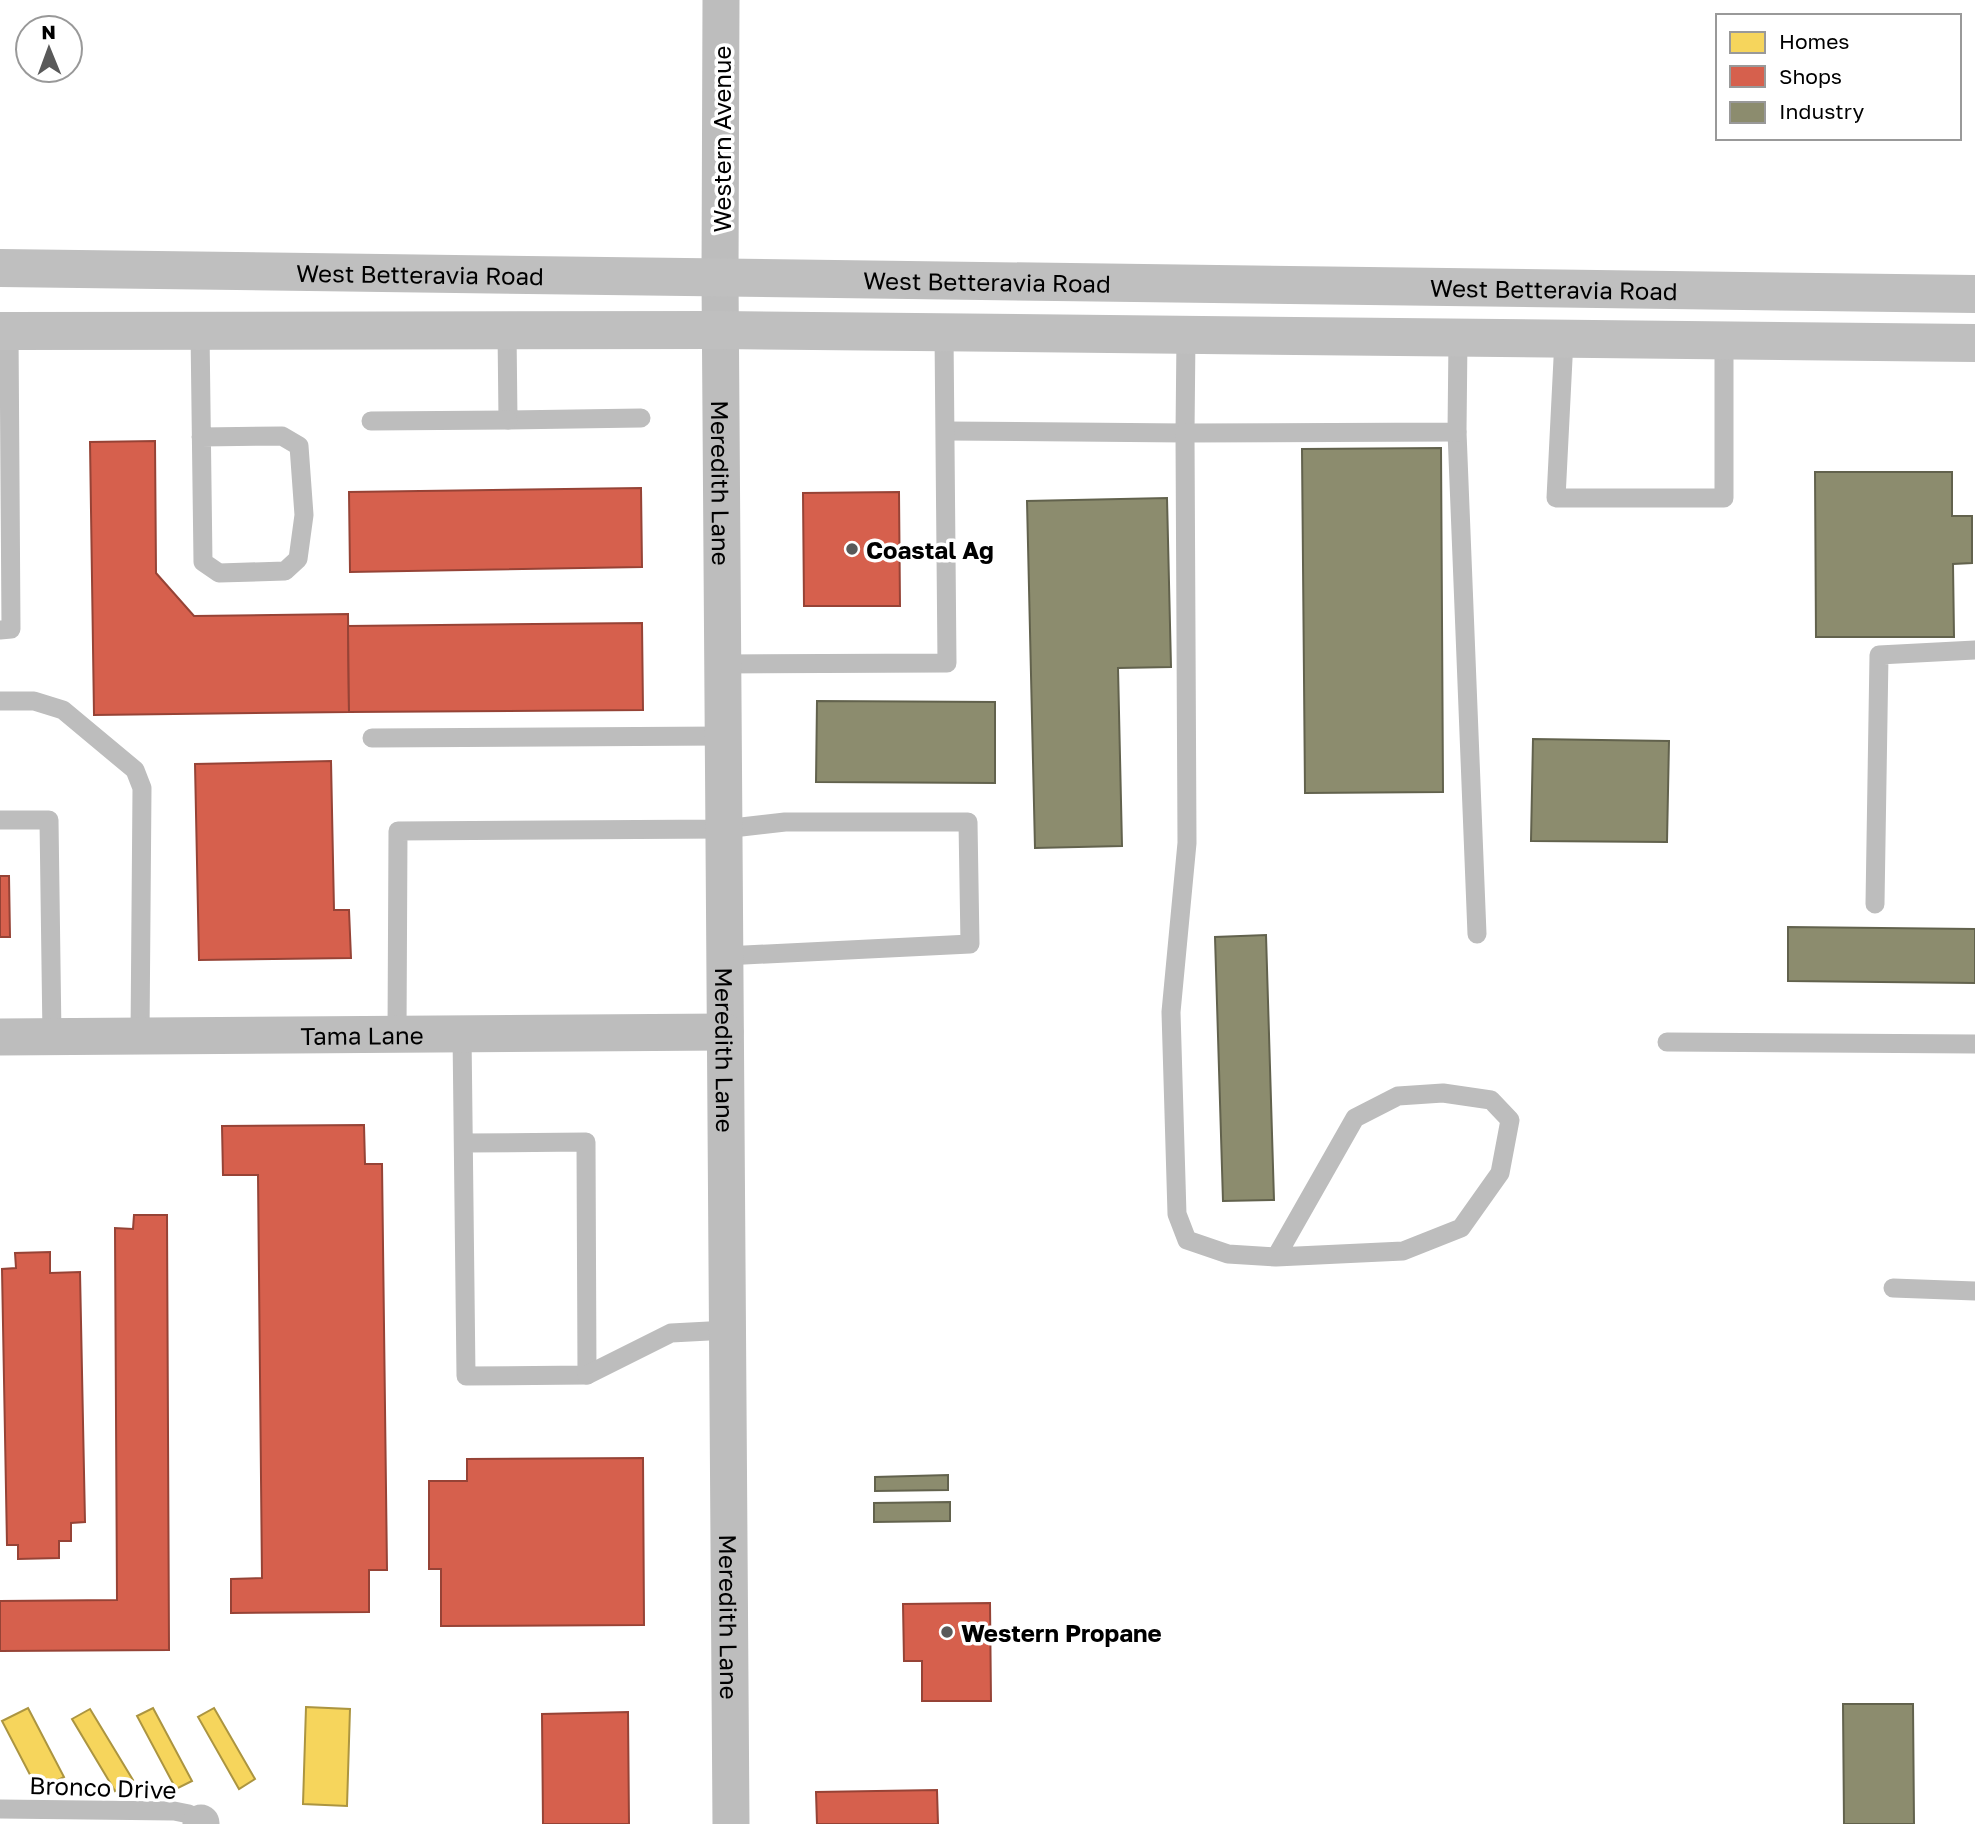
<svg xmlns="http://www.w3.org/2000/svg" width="1975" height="1824" font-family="'Golos Text',sans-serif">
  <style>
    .homes { fill: #f6d55c; stroke: #ac9540; stroke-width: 2 }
    .shops { fill: #d6604d; stroke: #964336; stroke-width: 2 }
    .industry { fill: #8c8c6e; stroke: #62624d; stroke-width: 2 }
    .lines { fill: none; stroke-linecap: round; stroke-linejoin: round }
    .service { stroke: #bdbdbd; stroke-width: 19 }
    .minor { stroke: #bdbdbd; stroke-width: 37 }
    .secondary { stroke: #bfbfbf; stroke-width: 38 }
    .poi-dot { fill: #595959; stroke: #fff; stroke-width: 2.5 }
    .labels { text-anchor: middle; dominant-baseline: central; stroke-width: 7; stroke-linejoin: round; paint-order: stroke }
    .street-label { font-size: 24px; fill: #000; stroke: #fff }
    .poi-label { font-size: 24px; font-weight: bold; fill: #000; stroke: #fff; text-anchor: start }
  </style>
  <rect width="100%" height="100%" fill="#fff"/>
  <g class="homes">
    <path d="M306,1707L350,1709L347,1806L303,1804Z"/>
    <path d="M28,1708L64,1777L38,1790L2,1721Z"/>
    <path d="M153,1708L192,1781L176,1789L137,1716Z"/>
    <path d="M214,1708L255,1779L239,1789L198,1717Z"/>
    <path d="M90,1709L133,1780L115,1791L72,1719Z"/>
  </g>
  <g class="shops">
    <path d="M155,441L156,573L194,616L348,614L349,712L94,715L90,442Z"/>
    <path d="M641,488L642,567L350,572L349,492Z"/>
    <path d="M899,492L900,606H804L803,493Z"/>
    <path d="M642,623L643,710L349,712L348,626Z"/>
    <path d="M331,761L334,910H349L351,958L199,960L195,764Z"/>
    <path d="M0,876H9L10,937H0Z"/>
    <path d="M364,1125L365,1164H382L387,1570H369V1612L231,1613V1579L262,1578L258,1175H223L222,1126Z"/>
    <path d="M134,1215H167L169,1650L0,1651V1601L117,1600L115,1228L133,1229Z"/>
    <path d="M50,1252V1273L80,1272L85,1522L71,1523V1541H59V1558L18,1559V1545H7L2,1269L16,1268L15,1253Z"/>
    <path d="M643,1458L644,1625L441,1626V1569H429V1481H467V1459Z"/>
    <path d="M990,1603L991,1701H922V1661H904L903,1604Z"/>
    <path d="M628,1712L629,1824H543L542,1714Z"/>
    <path d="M937,1790L938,1824H817L816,1792Z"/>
  </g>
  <g class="industry">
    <path d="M1441,448L1443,792L1305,793L1302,449Z"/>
    <path d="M1815,472H1952V516H1972V563L1953,564L1954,637H1816Z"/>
    <path d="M1167,498L1171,667L1118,668L1122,846L1035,848L1027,501Z"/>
    <path d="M817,701L995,702V783L816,782Z"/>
    <path d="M1533,739L1669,741L1667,842L1531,841Z"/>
    <path d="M1788,927L1975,929V983L1788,981Z"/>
    <path d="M1266,935L1274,1200L1223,1201L1215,937Z"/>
    <path d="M948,1475V1490L875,1491V1477Z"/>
    <path d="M950,1502V1521L874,1522V1503Z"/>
    <path d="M1843,1704H1913L1914,1824H1844Z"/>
  </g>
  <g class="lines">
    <g class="service">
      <path d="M507,330L508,420L641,418"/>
      <path d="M200,331L203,562L219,573L285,571L298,559L304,515L299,446L282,436L201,437"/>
      <path d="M1564,339L1556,498H1724V340"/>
      <path d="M371,421L508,420"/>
      <path d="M946,431L1185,433L1186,335"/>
      <path d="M1457,432L1477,934"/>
      <path d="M0,630L11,629L9,331"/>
      <path d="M723,664L947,663L944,333"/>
      <path d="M0,701H34L63,710L135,770L142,788L140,1036"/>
      <path d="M372,738L723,736"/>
      <path d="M0,820H49L52,1036"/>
      <path d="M1875,904L1879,655L1975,650"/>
      <path d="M462,1033L466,1376L587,1375L586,1142L465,1143"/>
      <path d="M397,1034L398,831L724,829L785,822H968L970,944L725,956"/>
      <path d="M1667,1042L1975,1044"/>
      <path d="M1276,1257L1355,1118L1398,1096L1443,1093L1491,1100L1510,1120L1500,1173L1461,1228L1403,1251L1276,1257L1228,1254L1187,1240L1177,1214L1171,1012L1187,843L1185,433L1457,432L1458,338"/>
      <path d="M1893,1288L1975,1291"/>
      <path d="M587,1375L671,1333L728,1330"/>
      <path d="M0,1809L174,1811L189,1814L201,1823"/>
    </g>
    <g class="minor">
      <path id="s1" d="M721,0L720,277L731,1824"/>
      <path id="s2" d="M0,1037L725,1032"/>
      <path d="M201,1823V1824"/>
    </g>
    <g class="secondary">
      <path id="s3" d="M0,268L1975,294"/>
      <path d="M0,331L720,330L1975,343"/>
    </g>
  </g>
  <g class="poi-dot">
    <circle cx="852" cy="549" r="7"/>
    <circle cx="947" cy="1632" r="7"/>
  </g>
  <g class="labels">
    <g class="street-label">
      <text transform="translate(721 139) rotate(-90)">Western Avenue</text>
      <text stroke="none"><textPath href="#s3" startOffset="420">West Betteravia Road</textPath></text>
      <text stroke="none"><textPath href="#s3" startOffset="987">West Betteravia Road</textPath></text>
      <text stroke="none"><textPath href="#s3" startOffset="1554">West Betteravia Road</textPath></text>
      <text stroke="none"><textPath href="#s1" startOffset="483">Meredith Lane</textPath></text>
      <text stroke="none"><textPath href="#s2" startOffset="362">Tama Lane</textPath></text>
      <text stroke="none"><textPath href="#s1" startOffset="1050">Meredith Lane</textPath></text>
      <text stroke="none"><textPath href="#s1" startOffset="1617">Meredith Lane</textPath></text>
      <text transform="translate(103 1787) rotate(2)">Bronco Drive</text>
    </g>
    <g class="poi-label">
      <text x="866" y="549">Coastal Ag</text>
      <text x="961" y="1632">Western Propane</text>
    </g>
  </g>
  <rect x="1716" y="14" width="245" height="126" fill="#ffffff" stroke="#999999" stroke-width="2"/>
  <rect x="1730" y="32" width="35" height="21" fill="#f6d55c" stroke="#999999" stroke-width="2"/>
  <text x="1779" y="49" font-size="21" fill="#000000">Homes</text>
  <rect x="1730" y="66" width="35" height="21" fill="#d6604d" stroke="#999999" stroke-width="2"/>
  <text x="1779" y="84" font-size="21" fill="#000000">Shops</text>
  <rect x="1730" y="102" width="35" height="21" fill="#8c8c6e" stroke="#999999" stroke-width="2"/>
  <text x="1779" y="119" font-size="21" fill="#000000">Industry</text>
  <g transform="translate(49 49) rotate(359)"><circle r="33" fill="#ffffff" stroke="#999999" stroke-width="2"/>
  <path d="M0-5L12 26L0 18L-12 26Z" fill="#595959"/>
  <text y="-10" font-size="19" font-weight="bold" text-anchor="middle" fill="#000000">N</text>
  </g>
</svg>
